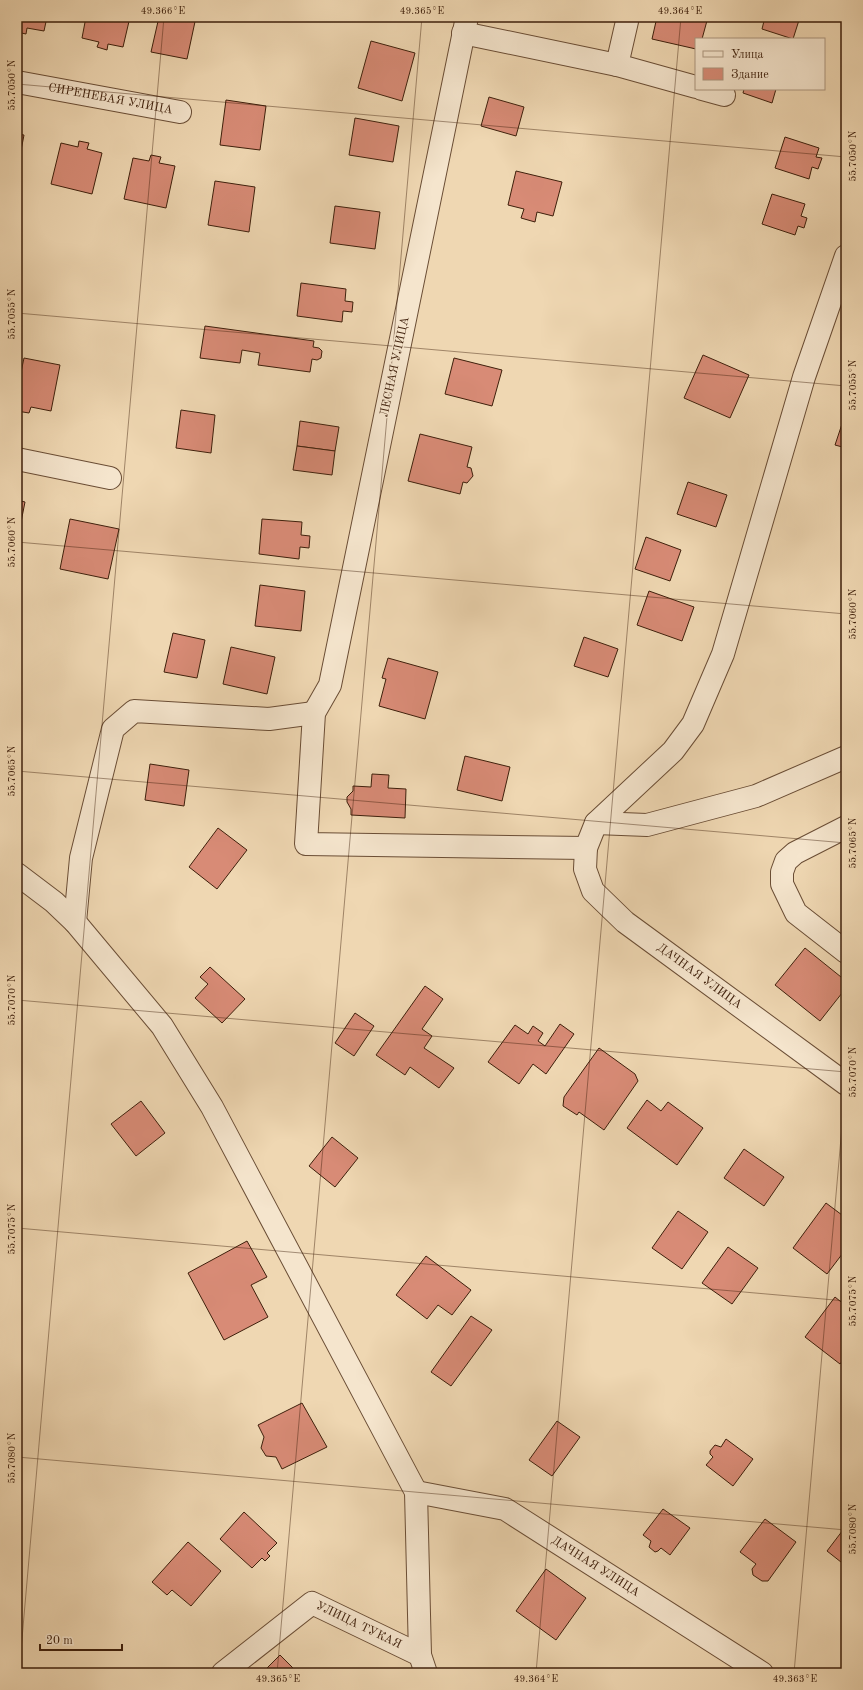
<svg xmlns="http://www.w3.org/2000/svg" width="863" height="1690" font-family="'Old Standard TT',serif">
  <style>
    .building { fill: #d88b76; stroke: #3e1f0b }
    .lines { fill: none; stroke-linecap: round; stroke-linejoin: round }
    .minor-casing { stroke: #6a4d35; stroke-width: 24 }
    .minor { stroke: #f5e5cd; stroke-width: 22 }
    .ticks { fill: none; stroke: #3e1f0b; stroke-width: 1; stroke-opacity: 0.45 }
    .labels { text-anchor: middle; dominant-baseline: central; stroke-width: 3; stroke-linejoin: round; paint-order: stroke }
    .street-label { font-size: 12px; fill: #3e1f0b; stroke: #f5e5cd }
    .neatline { fill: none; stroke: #3e1f0b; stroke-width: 1.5 }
    .ticks-label { font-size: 10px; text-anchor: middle; fill: #3e1f0b }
  </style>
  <rect width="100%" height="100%" fill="#efd7b2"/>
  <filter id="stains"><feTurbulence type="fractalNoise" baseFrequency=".005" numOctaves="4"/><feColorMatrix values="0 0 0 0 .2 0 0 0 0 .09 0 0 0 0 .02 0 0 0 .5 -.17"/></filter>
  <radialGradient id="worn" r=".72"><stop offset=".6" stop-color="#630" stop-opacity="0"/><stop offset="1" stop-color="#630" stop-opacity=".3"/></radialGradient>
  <g class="building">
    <path d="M17,17H47L44,31L27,28L26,34L17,32Z"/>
    <path d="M86,17H130L123,47L108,44L107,50L97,47L99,42L82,38Z"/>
    <path d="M159,17H196L187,59L151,52Z"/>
    <path d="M657,17H708L702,39H696V49L652,39Z"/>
    <path d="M765,17H800L793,39L762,29Z"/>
    <path d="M371,41L415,53L402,101L358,88Z"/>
    <path d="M744,89H776L772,103L743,93Z"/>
    <path d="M489,97L524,107L516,136L481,126Z"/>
    <path d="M226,100L266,106L260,150L220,145Z"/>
    <path d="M355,118L399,126L393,162L349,155Z"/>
    <path d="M17,134L24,135L17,171Z"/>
    <path d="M785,137L819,148L816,157L822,158L818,169L812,167L809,179L775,168Z"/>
    <path d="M79,141L89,143L87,149L102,153L92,194L51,184L61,143L78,147Z"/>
    <path d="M151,155L161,157L159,163L175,166L166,208L124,199L133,158L149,161Z"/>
    <path d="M516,171L562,182L553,216L537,212L535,222L521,218L524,209L508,205Z"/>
    <path d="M215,181L255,187L249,232L208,225Z"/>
    <path d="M772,194L805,204L801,216L807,218L804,228L798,226L795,235L762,224Z"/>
    <path d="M335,206L380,212L375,249L330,243Z"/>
    <path d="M301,283L346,289L345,301L353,302L352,312L343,311L342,322L297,316Z"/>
    <path d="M205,326L314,341L313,347L319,348L322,351L321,358L317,360L312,359L310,372L258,365L260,353L242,350L240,363L200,358Z"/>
    <path d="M703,355L749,375L730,418L684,398Z"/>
    <path d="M24,358L60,365L51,411L31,407L29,413L17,411V391Z"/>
    <path d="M454,358L502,370L492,406L445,394Z"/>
    <path d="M181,410L215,415L211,453L176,448Z"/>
    <path d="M846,412V448L835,445Z"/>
    <path d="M300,421L339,427L335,451L297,446Z"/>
    <path d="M420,434L472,447L467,467L471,468L473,476L467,483L463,482L460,494L408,481Z"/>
    <path d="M297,446L335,451L332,475L293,470Z"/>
    <path d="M688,482L727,495L716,527L677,514Z"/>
    <path d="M17,500L25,502L17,542Z"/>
    <path d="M70,519L119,529L108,579L60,569Z"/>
    <path d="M262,519L302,522L301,535L310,536L309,548L300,547L299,559L259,554Z"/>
    <path d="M646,537L681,550L670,581L635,569Z"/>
    <path d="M260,585L305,591L301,631L255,626Z"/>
    <path d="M649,591L694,607L682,641L637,625Z"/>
    <path d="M173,633L205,640L197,678L164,672Z"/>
    <path d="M584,637L618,649L608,677L574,666Z"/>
    <path d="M231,647L275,657L267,694L223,684Z"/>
    <path d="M388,658L438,672L425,719L379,706L386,679L382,678Z"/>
    <path d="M465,756L510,767L502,801L457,790Z"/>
    <path d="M150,764L189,770L184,806L145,800Z"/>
    <path d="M372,774L389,775L388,788L406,789L405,818L351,815V809L347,802V797L353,791V786L371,787Z"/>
    <path d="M218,828L247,850L217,889L189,867Z"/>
    <path d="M805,948L846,981V988L820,1021L775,985Z"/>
    <path d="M210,967L245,999L222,1023L195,998L208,984L200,977Z"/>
    <path d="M425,986L443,999L422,1029L432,1036L424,1048L454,1068L439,1088L410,1067L405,1075L376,1055Z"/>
    <path d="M355,1013L374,1026L354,1056L335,1043Z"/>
    <path d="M560,1024L574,1034L546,1074L533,1064L519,1084L488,1062L515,1025L528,1034L533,1026L543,1033L538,1041L545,1046Z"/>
    <path d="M599,1048L635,1074L638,1081L604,1130L579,1112L577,1115L563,1106L564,1097Z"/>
    <path d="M647,1100L661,1111L668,1102L703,1128L677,1165L627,1128Z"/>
    <path d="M141,1101L165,1133L136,1156L111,1124Z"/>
    <path d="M332,1137L358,1158L335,1187L309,1166Z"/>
    <path d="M744,1149L784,1177L764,1206L724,1178Z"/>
    <path d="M826,1203L846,1218L843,1223L846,1225V1249L827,1274L793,1248Z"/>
    <path d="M678,1211L708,1232L682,1269L652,1248Z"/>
    <path d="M247,1241L267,1277L251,1285L268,1317L224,1340L188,1273Z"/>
    <path d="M728,1247L758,1268L732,1304L702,1283Z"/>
    <path d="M426,1256L471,1290L452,1315L438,1305L427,1319L396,1295Z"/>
    <path d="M835,1297L846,1306V1356L840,1364L805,1337Z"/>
    <path d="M471,1316L492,1330L451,1386L431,1372Z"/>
    <path d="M302,1403L327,1447L282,1469L276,1457L266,1456L261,1448L264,1437L258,1425Z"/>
    <path d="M557,1421L580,1437L552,1476L529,1460Z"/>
    <path d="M726,1439L753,1459L733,1486L706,1465L713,1457L710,1454V1451L715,1445L721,1447Z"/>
    <path d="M663,1509L690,1528L670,1555L661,1548L658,1551L655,1552L649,1547L651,1541L643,1535Z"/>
    <path d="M244,1512L277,1543L267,1553L270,1556L265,1561L262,1558L252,1568L220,1539Z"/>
    <path d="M765,1519L796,1542L768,1581H762L753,1575L752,1569L756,1564L740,1552Z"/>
    <path d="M846,1526V1566L827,1551Z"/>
    <path d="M188,1542L221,1571L191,1606L172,1590L167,1595L152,1582Z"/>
    <path d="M546,1569L586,1598L556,1640L516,1611Z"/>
    <path d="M280,1655L298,1673H262Z"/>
  </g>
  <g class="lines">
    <defs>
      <g id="minor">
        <path d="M467,17L330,685L314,713L306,844L586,848"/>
        <path d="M463,33L617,65L696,87"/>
        <path d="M617,65L628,17"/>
        <path id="s1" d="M17,82L180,112"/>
        <path d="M702,89L724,95"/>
        <path id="s2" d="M846,256L804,377L723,654L693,724L673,751L596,823L586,848L585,869L593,891L625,922L846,1084"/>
        <path d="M17,459L110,478"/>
        <path d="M596,823L647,825L756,796L846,757"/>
        <path d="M846,827L795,853L786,861L782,872V884L796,913L846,952"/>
        <path d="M17,874L54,902L75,922L162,1026L212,1107L416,1492L420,1655L426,1673"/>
        <path d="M75,922L81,858L113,729L134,711L269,719L314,713"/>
        <path id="s3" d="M416,1492L505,1509L762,1673"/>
        <path id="s4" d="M223,1673L312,1603L420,1655"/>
      </g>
    </defs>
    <use href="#minor" class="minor-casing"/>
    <use href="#minor" class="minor"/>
  </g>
  <path class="ticks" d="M17,84L846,157M17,313L846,386M17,542L846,614M17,771L846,843M17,1000L846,1072M17,1228L846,1301M17,1457L846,1530M19,1673L164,17M277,1673L422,17M536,1673L681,17M794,1673L846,1081"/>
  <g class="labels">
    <g class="street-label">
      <text stroke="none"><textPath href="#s1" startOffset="95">СИРЕНЕВАЯ УЛИЦА</textPath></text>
      <text transform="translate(395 367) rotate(-78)">ЛЕСНАЯ УЛИЦА</text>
      <text stroke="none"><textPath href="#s2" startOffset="840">ДАЧНАЯ УЛИЦА</textPath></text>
      <text stroke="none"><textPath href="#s3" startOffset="198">ДАЧНАЯ УЛИЦА</textPath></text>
      <text stroke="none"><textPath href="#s4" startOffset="165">УЛИЦА ТУКАЯ</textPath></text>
    </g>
  </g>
  <rect width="863" height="1690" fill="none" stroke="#efd7b2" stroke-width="44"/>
  <rect x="695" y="38" width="130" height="52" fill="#f5e5cd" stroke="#ac967f"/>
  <rect x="703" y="51" width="20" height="6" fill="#f5e5cd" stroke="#ac967f"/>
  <text x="731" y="58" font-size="12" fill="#3e1f0b">Улица</text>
  <rect x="703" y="68" width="20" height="12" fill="#d88b76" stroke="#ac967f"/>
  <text x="731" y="78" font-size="12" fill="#3e1f0b">Здание</text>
  <path d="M40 1644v6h82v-6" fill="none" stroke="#3e1f0b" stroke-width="2"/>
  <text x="46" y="1644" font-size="12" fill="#3e1f0b" stroke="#f5e5cd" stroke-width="3" paint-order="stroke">20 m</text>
  <rect x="22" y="22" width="819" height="1646" class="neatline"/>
  <g class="ticks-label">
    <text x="163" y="14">49.366°E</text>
    <text x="422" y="14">49.365°E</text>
    <text x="680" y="14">49.364°E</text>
    <text transform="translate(11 85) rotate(-90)" y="4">55.7050°N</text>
    <text transform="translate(852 156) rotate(-90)" y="4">55.7050°N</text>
    <text transform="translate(11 314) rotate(-90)" y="4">55.7055°N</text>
    <text transform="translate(852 385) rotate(-90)" y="4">55.7055°N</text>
    <text transform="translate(11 542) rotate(-90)" y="4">55.7060°N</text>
    <text transform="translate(852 614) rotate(-90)" y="4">55.7060°N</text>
    <text transform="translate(11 771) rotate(-90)" y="4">55.7065°N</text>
    <text transform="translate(852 843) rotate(-90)" y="4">55.7065°N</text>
    <text transform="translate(11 1000) rotate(-90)" y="4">55.7070°N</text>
    <text transform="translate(852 1072) rotate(-90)" y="4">55.7070°N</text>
    <text transform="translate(11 1229) rotate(-90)" y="4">55.7075°N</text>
    <text transform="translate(852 1301) rotate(-90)" y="4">55.7075°N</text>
    <text transform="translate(11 1458) rotate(-90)" y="4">55.7080°N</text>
    <text transform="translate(852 1529) rotate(-90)" y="4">55.7080°N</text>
    <text x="278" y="1682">49.365°E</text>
    <text x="536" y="1682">49.364°E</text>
    <text x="795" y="1682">49.363°E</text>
  </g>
  <rect width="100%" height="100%" filter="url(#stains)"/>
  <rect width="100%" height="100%" fill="url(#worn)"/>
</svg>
